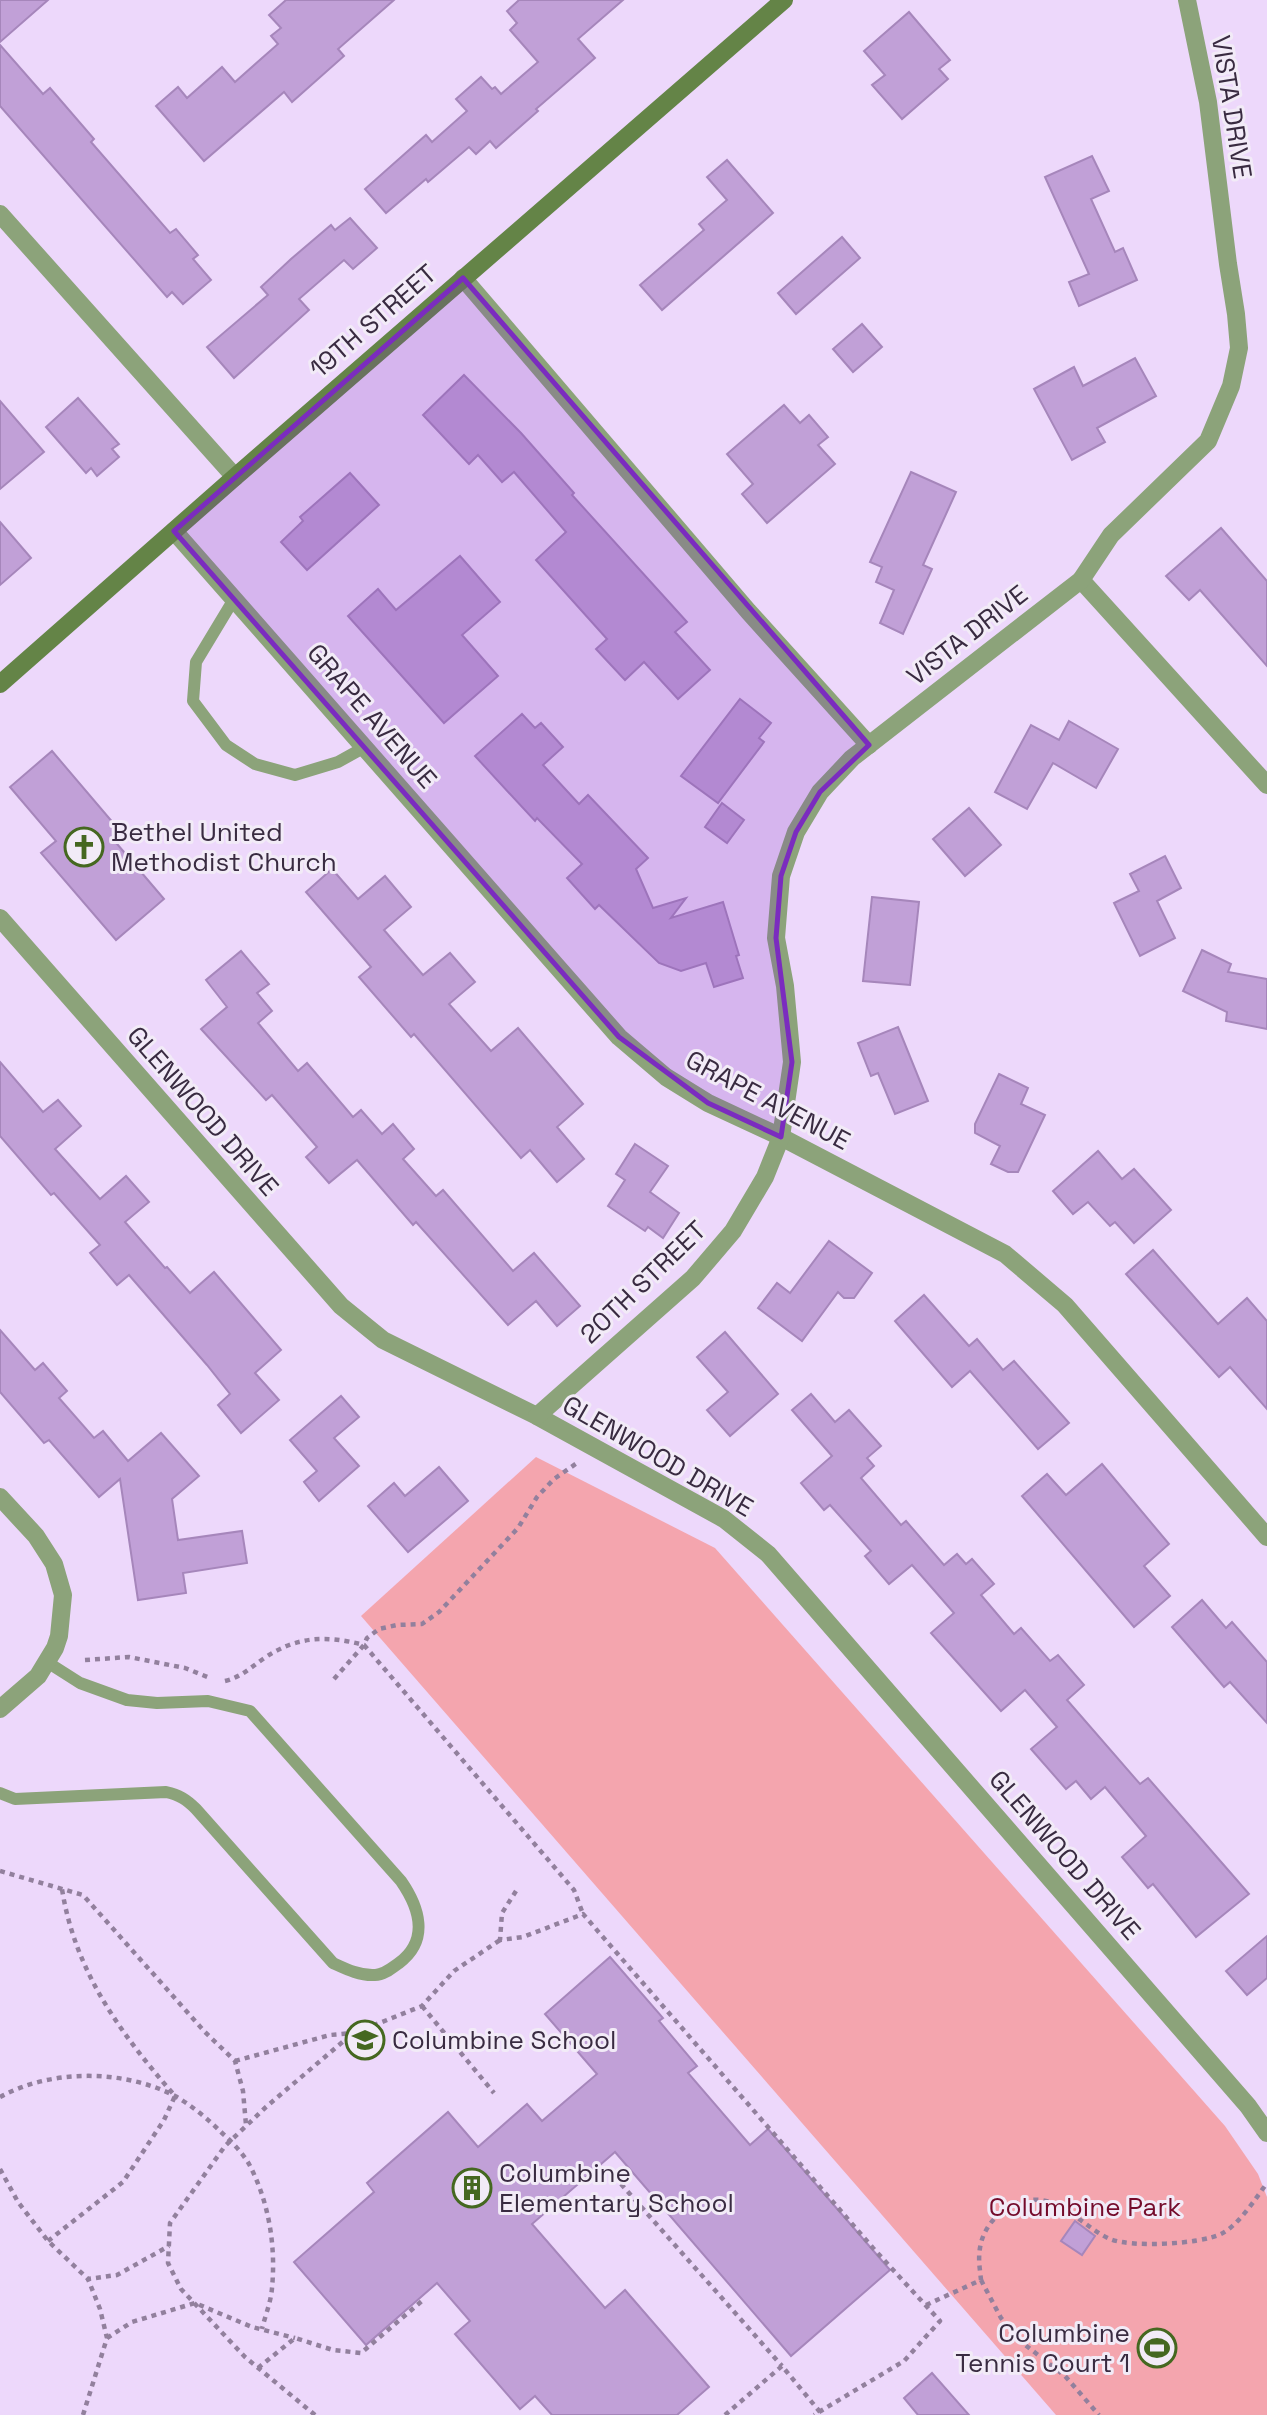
<svg xmlns="http://www.w3.org/2000/svg" width="1267" height="2415" font-family="'Space Grotesk',sans-serif">
  <style>
    .green { fill: #f4a5ae }
    .building { fill: #c1a0d7; stroke: #a686bb; stroke-width: 2 }
    .lines { fill: none; stroke-linecap: round; stroke-linejoin: round }
    .path { stroke: #92809d; stroke-width: 4.5; stroke-dasharray: 5 5; stroke-linecap: butt }
    .lane { stroke: #8ca37a; stroke-width: 12 }
    .street { stroke: #8ca37a; stroke-width: 18 }
    .secondary { stroke: #648447; stroke-width: 18 }
    .marked { fill: #7b2cbf; fill-opacity: 0.2; stroke: #7b2cbf; stroke-width: 5; stroke-linejoin: round }
    .labels { text-anchor: middle; dominant-baseline: central; stroke-width: 6; stroke-linejoin: round; paint-order: stroke }
    .street-label { font-size: 26px; fill: #392b41; stroke: #f2ebf7 }
    .poi-label { font-size: 26px; fill: #392b41; stroke: #f2ebf7; text-anchor: start }
    .park-label { font-size: 26px; fill: #740b2b; stroke: #f2ebf7 }
  </style>
  <rect width="100%" height="100%" fill="#edd8fb"/>
  <path class="green" d="M536,1457L715,1548L1225,2126L1258,2174L1267,2197V2415H1056L361,1616Z"/>
  <g class="building">
    <path d="M0,0H48L0,42Z"/>
    <path d="M286,0H394L338,49L344,56L292,102L284,92L204,161L156,106L178,87L187,98L222,67L235,82L278,44L271,36L281,28L269,15Z"/>
    <path d="M519,0H623L578,39L595,58L536,109L538,111L496,148L490,141L476,154L469,147L428,182L426,179L386,213L365,189L426,135L432,142L467,111L456,99L481,77L492,89L495,87L501,94L538,62L510,30L517,23L507,11Z"/>
    <path d="M909,12L950,60L939,69L948,79L902,119L872,85L885,75L864,51Z"/>
    <path d="M0,45L43,94L50,88L94,139L91,142L170,233L176,229L198,255L193,259L211,280L183,304L172,292L167,297L0,106Z"/>
    <path d="M1092,156L1109,191L1091,199L1115,252L1123,248L1137,280L1079,306L1069,282L1089,274L1045,177Z"/>
    <path d="M727,160L773,213L662,310L640,285L704,230L699,224L727,200L707,177Z"/>
    <path d="M350,218L377,248L353,269L344,260L299,299L309,310L234,378L207,347L268,295L261,287L291,259L331,225L335,230Z"/>
    <path d="M842,237L860,258L796,314L778,293Z"/>
    <path d="M862,324L882,347L853,372L833,349Z"/>
    <path d="M1135,358L1156,396L1097,428L1105,442L1072,460L1034,389L1074,367L1083,386Z"/>
    <path d="M464,375L521,433L574,493L572,495L687,622L675,632L710,670L678,699L644,662L625,680L596,649L607,639L536,560L566,532L514,472L502,482L478,455L469,464L423,415Z"/>
    <path d="M78,398L119,444L112,449L119,457L97,476L91,468L86,473L46,427Z"/>
    <path d="M0,401L44,452L0,489Z"/>
    <path d="M784,405L800,423L809,415L828,437L818,445L835,464L767,523L742,494L753,484L727,454Z"/>
    <path d="M911,472L956,492L923,565L932,569L903,634L880,623L894,590L876,582L882,567L870,562Z"/>
    <path d="M350,473L379,505L307,570L281,542L303,521L300,517Z"/>
    <path d="M0,522L31,558L0,585Z"/>
    <path d="M1221,528L1267,581V666L1200,590L1189,600L1166,576Z"/>
    <path d="M460,556L500,602L462,635L498,676L444,723L348,616L378,589L396,610Z"/>
    <path d="M740,699L771,723L759,738L764,742L718,803L681,776Z"/>
    <path d="M522,714L535,728L541,723L563,747L543,765L579,804L588,795L648,858L636,869L653,908L686,898L671,918L723,902L739,955L736,956L743,978L714,987L706,963L681,971L659,963L599,905L595,909L567,878L582,864L537,818L535,821L475,756Z"/>
    <path d="M1069,721L1118,749L1096,788L1053,763L1027,809L995,792L1031,725L1059,740Z"/>
    <path d="M52,751L120,831L112,838L164,899L116,940L41,853L56,841L10,787Z"/>
    <path d="M722,803L744,820L727,843L705,827Z"/>
    <path d="M969,808L1001,845L965,876L933,839Z"/>
    <path d="M1165,856L1181,888L1157,901L1175,938L1140,956L1114,903L1139,891L1130,874Z"/>
    <path d="M332,869L358,899L385,876L411,907L384,930L423,975L450,953L475,982L449,1004L491,1051L518,1028L583,1104L557,1127L584,1159L557,1182L530,1150L521,1158L414,1034L411,1037L359,977L371,967L306,892Z"/>
    <path d="M872,897L919,902L910,985L863,981Z"/>
    <path d="M1202,950L1231,964L1228,972L1267,979V1029L1226,1021L1227,1012L1183,991Z"/>
    <path d="M241,951L269,984L257,993L272,1011L258,1023L298,1071L307,1063L353,1117L361,1110L382,1134L393,1124L414,1149L403,1159L436,1196L443,1190L513,1271L534,1253L580,1306L557,1326L536,1301L508,1325L416,1222L413,1225L357,1160L329,1183L306,1157L317,1147L272,1095L266,1100L201,1029L227,1007L206,980Z"/>
    <path d="M898,1027L928,1101L895,1114L878,1073L871,1076L858,1043Z"/>
    <path d="M0,1062L43,1112L58,1100L81,1126L55,1149L100,1199L126,1176L149,1202L125,1222L165,1268L167,1267L190,1293L214,1272L281,1350L255,1373L279,1400L241,1433L218,1405L230,1394L207,1365L129,1275L117,1285L90,1253L100,1245L54,1193L51,1195L0,1136Z"/>
    <path d="M999,1074L1028,1088L1021,1104L1045,1115L1018,1172H1008L991,1164L1000,1146L975,1133V1124Z"/>
    <path d="M635,1144L668,1166L650,1192L679,1213L663,1238L648,1227L645,1231L608,1206L625,1180L616,1174Z"/>
    <path d="M1098,1151L1122,1179L1134,1169L1171,1210L1134,1243L1115,1222L1110,1226L1088,1202L1073,1214L1053,1191Z"/>
    <path d="M829,1241L872,1273L854,1298H844L838,1292L802,1341L758,1308L777,1283L790,1293Z"/>
    <path d="M1153,1250L1218,1324L1247,1298L1267,1321V1409L1230,1367L1219,1377L1126,1274Z"/>
    <path d="M924,1295L969,1346L977,1339L1003,1370L1014,1361L1069,1423L1038,1449L970,1371L952,1387L895,1321Z"/>
    <path d="M0,1330L35,1370L43,1363L67,1391L59,1398L94,1438L103,1431L128,1461L161,1433L199,1476L172,1499L178,1540L242,1531L247,1563L183,1573L186,1593L138,1600L120,1479L99,1497L49,1440L44,1443L0,1392Z"/>
    <path d="M725,1332L778,1394L730,1436L707,1410L728,1392L697,1357Z"/>
    <path d="M811,1394L835,1422L849,1410L881,1446L867,1458L874,1466L861,1478L901,1525L906,1521L944,1565L957,1554L966,1564L972,1559L994,1584L981,1595L1014,1634L1021,1628L1050,1661L1058,1655L1084,1685L1067,1700L1140,1784L1148,1778L1249,1894L1196,1937L1153,1884L1148,1888L1122,1857L1146,1836L1105,1787L1091,1799L1076,1781L1066,1789L1031,1749L1057,1727L1025,1690L1001,1711L931,1633L954,1613L912,1565L889,1584L865,1556L871,1551L830,1505L824,1510L801,1483L832,1456L792,1410Z"/>
    <path d="M341,1396L359,1417L334,1438L359,1466L319,1501L304,1482L317,1471L290,1440Z"/>
    <path d="M1102,1464L1169,1544L1144,1566L1170,1596L1134,1627L1022,1496L1047,1474L1066,1495Z"/>
    <path d="M439,1467L468,1501L408,1552L368,1506L394,1483L405,1496Z"/>
    <path d="M1202,1600L1226,1628L1232,1622L1267,1662V1723L1230,1682L1224,1687L1172,1627Z"/>
    <path d="M1267,1936V1978L1247,1995L1226,1971Z"/>
    <path d="M610,1957L663,2018L659,2021L697,2066L688,2073L750,2145L768,2129L890,2270L791,2356L615,2152L532,2224L605,2308L625,2290L709,2387L677,2415H552L535,2396L520,2409L455,2334L470,2321L437,2283L366,2345L294,2262L374,2192L367,2183L448,2112L478,2147L527,2104L542,2121L597,2074L545,2014Z"/>
    <path d="M1075,2221L1095,2236L1082,2255L1061,2241Z"/>
    <path d="M932,2373L969,2415H918L904,2398Z"/>
  </g>
  <g class="lines">
    <g class="path">
      <path d="M85,1660L129,1657L185,1668L210,1678"/>
      <path d="M334,1679L364,1645L367,1638L379,1629L397,1625L422,1624L439,1612L518,1528L537,1497L554,1479L577,1463"/>
      <path d="M225,1681C241,1677 250,1668 263,1659C296,1636 326,1635 364,1645L574,1890L583,1914"/>
      <path d="M0,1871L83,1895L205,2032L235,2061L243,2091L246,2125"/>
      <path d="M516,1891L502,1913L500,1940L523,1937L583,1914L873,2248L940,2321L904,2361L814,2415"/>
      <path d="M422,2006L494,2093"/>
      <path d="M235,2061L330,2035L353,2033"/>
      <path d="M0,2097C51,2069 123,2069 175,2096C191,2105 208,2119 221,2132C231,2141 242,2152 249,2164C269,2202 276,2246 272,2288C271,2302 265,2316 262,2329"/>
      <path d="M0,2169L18,2202L48,2241L88,2279L117,2275L169,2246"/>
      <path d="M621,2184L782,2366"/>
      <path d="M48,2241L123,2182L164,2120L175,2096C121,2034 75,1972 62,1889"/>
      <path d="M981,2280L1001,2318L1024,2344L1065,2376L1099,2415"/>
      <path d="M926,2305L981,2280C980,2270 978,2259 980,2248C984,2220 1012,2197 1041,2200C1066,2203 1087,2229 1110,2239C1132,2248 1200,2244 1221,2234C1239,2225 1256,2198 1267,2183"/>
      <path d="M107,2338L132,2322L195,2303L252,2327L295,2338"/>
      <path d="M258,2368L295,2338L333,2350L361,2353L423,2300"/>
      <path d="M83,2415L107,2338L100,2309L88,2279"/>
      <path d="M315,2415L245,2357L181,2289L168,2263L170,2223L225,2146L266,2107L346,2039L357,2032L422,2006L454,1971L500,1940"/>
      <path d="M725,2415L782,2366L820,2412"/>
    </g>
    <g class="lane">
      <path d="M234,599L196,662L193,701L226,745L255,764L295,775L338,762L365,747"/>
      <path d="M0,1793L15,1799L166,1792C179,1795 186,1799 196,1809L333,1963C346,1969 360,1976 375,1975C384,1975 392,1968 399,1963C430,1940 419,1907 401,1881L250,1711L208,1701L157,1703L127,1700L80,1683L47,1662"/>
    </g>
    <g class="street">
      <path d="M0,214L235,477"/>
      <path d="M463,278L748,611L869,745"/>
      <path d="M174,531L619,1037L666,1077L708,1103L781,1137L1005,1254L1065,1305L1267,1537"/>
      <path d="M1081,580L1267,785"/>
      <path d="M0,918L341,1306L383,1340L537,1416L724,1519L768,1554L1248,2106L1267,2133"/>
      <path d="M537,1416L693,1278L733,1231L765,1177L781,1137L792,1062L785,986L776,938L781,876L796,832L820,792L852,758L1081,580L1111,535L1208,441L1231,386L1239,348L1236,314L1228,264L1208,102L1187,0"/>
      <path d="M0,1497L36,1536L54,1564L63,1595L59,1636L55,1648L38,1676L0,1709"/>
    </g>
    <path class="secondary" d="M0,684L235,477L784,0"/>
  </g>
  <path class="marked" d="M463,278L869,745L820,792L796,832L781,876L776,938L792,1062L781,1137L708,1103L619,1037L174,531Z"/>
  <defs>
    <symbol id="church-ring" viewBox="-11 -11 22 22"><circle r="9.5" fill="#f2ebf7" stroke="#456820" stroke-width="1.5"/><path d="M-1.2-6h2.4v3.5h3.3v2.4h-3.3V6h-2.4V-.1h-3.3v-2.4h3.3Z" fill="#456820"/></symbol>
    <symbol id="school-ring" viewBox="-11 -11 22 22"><circle r="9.5" fill="#f2ebf7" stroke="#456820" stroke-width="1.5"/><path d="M0-5L7-2L0 1L-7-2ZM-4 1L0 2.5L4 1V4Q0 6-4 4Z" fill="#456820"/></symbol>
    <symbol id="building-ring" viewBox="-11 -11 22 22"><circle r="9.5" fill="#f2ebf7" stroke="#456820" stroke-width="1.5"/><path d="M-4-6H4V6H1V3H-1V6H-4ZM-2.5-4.3h1.7v1.8h-1.7ZM.8-4.3h1.7v1.8H.8ZM-2.5-1h1.7V.8h-1.7ZM.8-1h1.7V.8H.8Z" fill="#456820"/></symbol>
    <symbol id="stadium-ring" viewBox="-11 -11 22 22"><circle r="9.5" fill="#f2ebf7" stroke="#456820" stroke-width="1.5"/><path d="M0-5a6.5 5 0 1 0 0 10a6.5 5 0 1 0 0-10ZM-3.5-1.8h7v3.6h-7Z" fill="#456820"/></symbol>
  </defs>
  <g fill-rule="evenodd">
    <use href="#church-ring" x="62" y="825" width="44" height="44"/>
    <use href="#school-ring" x="343" y="2018" width="44" height="44"/>
    <use href="#building-ring" x="450" y="2166" width="44" height="44"/>
    <use href="#stadium-ring" x="1135" y="2326" width="44" height="44"/>
  </g>
  <g class="labels">
    <g class="street-label">
      <text transform="translate(1232 107) rotate(81)">VISTA DRIVE</text>
      <text transform="translate(373 321) rotate(-41)">19TH STREET</text>
      <text transform="translate(967 635) rotate(-38)">VISTA DRIVE</text>
      <text transform="translate(372 716) rotate(49)">GRAPE AVENUE</text>
      <text transform="translate(768 1100) rotate(28)">GRAPE AVENUE</text>
      <text transform="translate(203 1111) rotate(49)">GLENWOOD DRIVE</text>
      <text transform="translate(643 1282) rotate(-44)">20TH STREET</text>
      <text transform="translate(658 1456) rotate(30)">GLENWOOD DRIVE</text>
      <text transform="translate(1065 1855) rotate(49)">GLENWOOD DRIVE</text>
    </g>
    <g class="poi-label">
      <text x="111" y="832">Bethel United<tspan x="111" dy="30">Methodist Church</tspan></text>
      <text x="392" y="2040">Columbine School</text>
      <text x="499" y="2173">Columbine<tspan x="499" dy="30">Elementary School</tspan></text>
      <text x="1130" y="2333" text-anchor="end">Columbine<tspan x="1130" dy="30">Tennis Court 1</tspan></text>
    </g>
    <g class="park-label">
      <text x="1085" y="2207">Columbine Park</text>
    </g>
  </g>
</svg>
